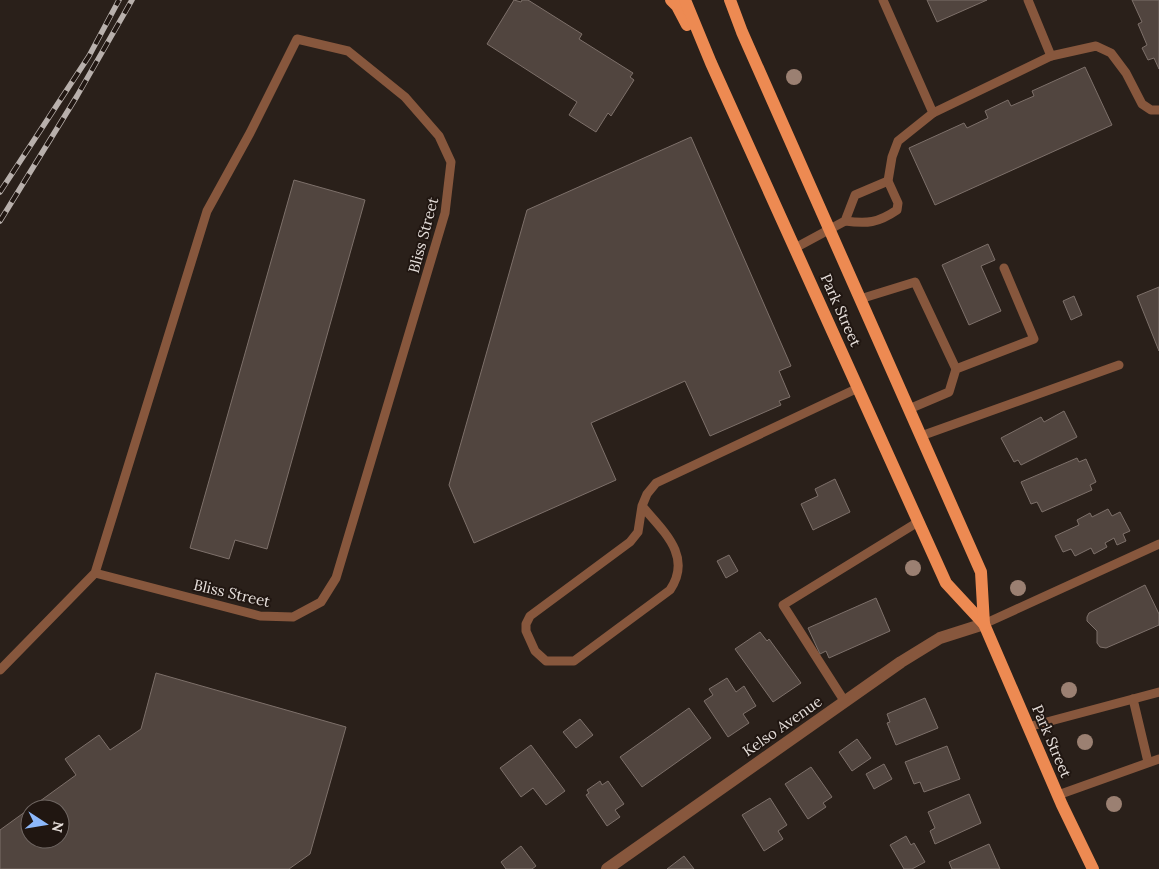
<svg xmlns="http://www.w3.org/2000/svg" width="1159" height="869" font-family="Lora,serif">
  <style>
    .building { fill: #51453f; stroke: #7d706a; fill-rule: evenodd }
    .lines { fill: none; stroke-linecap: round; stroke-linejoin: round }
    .service { stroke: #87573d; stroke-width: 9 }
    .minor { stroke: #87573d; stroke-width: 12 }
    .primary { stroke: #ed8a52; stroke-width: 12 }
    .rail-casing { stroke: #b8b0ac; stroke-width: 5.5 }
    .rail { stroke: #201611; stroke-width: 4; stroke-dasharray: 11; stroke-linecap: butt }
    .tree { fill: #9b8072 }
    .labels { text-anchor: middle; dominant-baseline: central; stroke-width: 4; stroke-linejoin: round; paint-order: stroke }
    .street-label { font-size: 15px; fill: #e6dfdb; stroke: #201611 }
  </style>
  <rect width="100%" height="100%" fill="#2a201a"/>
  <g class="building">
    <path d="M514,0L521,2L522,0H528L582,34L579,39L633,73L630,77L634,80L611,116L608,113L596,132L569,115L577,102L487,44Z"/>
    <path d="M927,0H987L937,22Z"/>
    <path d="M1132,0H1159V69L1154,58L1148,60L1142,48L1147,45L1138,24L1142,22Z"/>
    <path d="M1085,67L1112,125L935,205L909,148L964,123L967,128L988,118L985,111L1008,100L1011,106L1034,96L1032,91Z"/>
    <path d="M691,137L791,366L779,371L790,397L779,401L781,405L710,436L685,381L591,423L616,480L474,543L449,485L527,210Z"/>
    <path d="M294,180L365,200L267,549L235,540L229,559L190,548Z"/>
    <path d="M988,244L995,260L981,266L1001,311L969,325L942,265Z"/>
    <path d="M1159,287V351L1137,296Z"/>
    <path d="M1074,296L1082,315L1071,320L1063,301Z"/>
    <path d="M1064,411L1077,437L1021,465L1018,460L1014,462L1001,438L1041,417L1044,422Z"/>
    <path d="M1077,458L1079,462L1086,459L1096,482L1090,485L1092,490L1042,512L1037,502L1031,504L1021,482Z"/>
    <path d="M835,479L850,512L813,530L801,504L818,496L815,489Z"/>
    <path d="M1108,509L1112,516L1120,512L1130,531L1123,534L1126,541L1117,545L1114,538L1105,543L1107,547L1094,554L1091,548L1075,556L1071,549L1063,552L1055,536L1079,525L1077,520L1090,513L1092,517Z"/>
    <path d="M729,555L738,571L726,578L717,561Z"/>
    <path d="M1145,585L1159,614V625L1106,648L1100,647L1097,643V631L1087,621V617L1089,613Z"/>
    <path d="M876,598L890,631L829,658L826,651L820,654L808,628Z"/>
    <path d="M760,632L767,641L769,639L801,683L773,702L735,649Z"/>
    <path d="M156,673L346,727L310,854L289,869H0V830L76,775L65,759L99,735L110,750L141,729ZM30,809H60V839H30Z"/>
    <path d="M727,678L736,692L744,686L756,706L743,714L749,723L728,737L704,701L713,695L709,689Z"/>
    <path d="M925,698L938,728L896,745L887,723L890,722L887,714Z"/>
    <path d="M689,708L711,738L642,787L620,757Z"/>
    <path d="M580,719L593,735L576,748L563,732Z"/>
    <path d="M857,739L871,758L852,771L839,752Z"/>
    <path d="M531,745L565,791L546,805L533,788L521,797L500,768Z"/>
    <path d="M947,746L960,779L924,792L920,782L914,784L905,762Z"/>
    <path d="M884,764L892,779L874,789L866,774Z"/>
    <path d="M811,767L832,797L823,803L826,807L808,819L785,784Z"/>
    <path d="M600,781L602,785L608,781L624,804L615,810L620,817L607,826L586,795L589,793L587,790Z"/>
    <path d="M969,794L981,823L935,844L930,831L935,828L928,812Z"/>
    <path d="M770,798L787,825L778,831L783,839L764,851L742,815Z"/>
    <path d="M906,836L911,845L914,843L925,862L912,869H904L890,845Z"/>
    <path d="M989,844L1000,869H952L949,862Z"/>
    <path d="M521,846L536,866L532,869H506L501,862Z"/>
    <path d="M684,856L694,869H667Z"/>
  </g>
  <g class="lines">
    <g class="service">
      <path d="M1028,0L1051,56"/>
      <path d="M933,113L1051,56L1096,46L1111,53L1126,73L1142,104L1151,110H1159"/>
      <path d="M845,221C867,224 878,223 897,210L898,203L888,181L892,157L898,141L933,113L883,0"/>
      <path d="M795,248L845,221L855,195L888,181"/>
      <path d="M860,299L915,282L956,369"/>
      <path d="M909,409L949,392L956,369L1034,339L1004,268"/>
      <path d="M921,436L1119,365"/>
      <path d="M642,506C663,531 693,556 670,590L574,661H546L535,651L526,631V624L530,616L630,542L638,532L642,506L647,494L656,483L858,388"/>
      <path d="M984,624L1159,544"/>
      <path d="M0,670L95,573L207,211L250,133L297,39L348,51L405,97L439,136L451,162L445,213L336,578L321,602L293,617L260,616L95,573"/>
      <path d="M1133,699L1148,762"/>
      <path d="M845,702L783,605L918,522"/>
      <path d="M1028,727L1159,692"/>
      <path d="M1058,795L1159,759"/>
    </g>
    <path class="minor" d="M607,869L901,662L940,638L984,624"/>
    <g class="primary">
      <path d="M671,0L677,6L687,25"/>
      <path d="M685,0L711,63L946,583L984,624L1062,805L1093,869"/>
      <path d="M730,0L742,32L981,572L984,624"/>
    </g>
    <defs>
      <g id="rail">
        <path d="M0,192L89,56L119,0"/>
        <path d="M0,221L77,96L132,0"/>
      </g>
    </defs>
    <use href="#rail" class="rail-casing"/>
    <use href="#rail" class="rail"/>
  </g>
  <g class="tree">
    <circle cx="794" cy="77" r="8"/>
    <circle cx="913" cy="568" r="8"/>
    <circle cx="1018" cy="588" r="8"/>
    <circle cx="1069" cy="690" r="8"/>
    <circle cx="1085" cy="742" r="8"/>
    <circle cx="1114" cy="804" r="8"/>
  </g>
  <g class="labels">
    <g class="street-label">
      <text transform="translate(423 235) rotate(-75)">Bliss Street</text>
      <text transform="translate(841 310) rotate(66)">Park Street</text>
      <text transform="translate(232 593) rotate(13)">Bliss Street</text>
      <text transform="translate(782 726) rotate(-35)">Kelso Avenue</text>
      <text transform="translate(1052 741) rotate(67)">Park Street</text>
    </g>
  </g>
  <g transform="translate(45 824) rotate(102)"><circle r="24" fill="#201611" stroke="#6f6662"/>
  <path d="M0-4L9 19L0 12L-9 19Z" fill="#8db9fc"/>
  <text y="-8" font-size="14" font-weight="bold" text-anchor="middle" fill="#e6dfdb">N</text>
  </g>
</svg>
